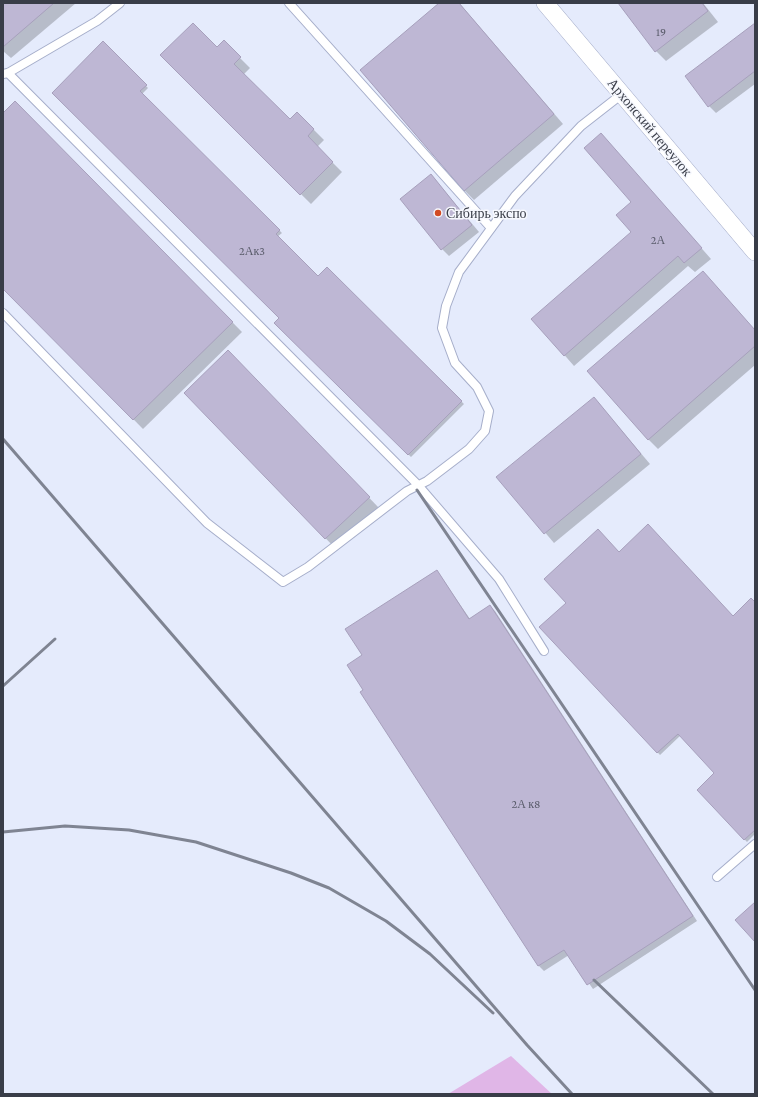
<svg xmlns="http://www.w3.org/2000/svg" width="758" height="1097" font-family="'Crimson Pro',serif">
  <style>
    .green { fill: #e0b6e7 }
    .shadow { fill: #0003 }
    .building { fill: #beb7d4; stroke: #a7a0bc }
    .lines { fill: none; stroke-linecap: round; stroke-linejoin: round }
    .service-casing { stroke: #a6aeca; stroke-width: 10 }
    .minor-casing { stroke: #a6aeca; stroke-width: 18 }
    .service { stroke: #fff; stroke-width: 8 }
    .minor { stroke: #fff; stroke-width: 17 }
    .rail { stroke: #7f8492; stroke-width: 3 }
    .poi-dot { fill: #d24a22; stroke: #f6f8fe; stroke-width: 1.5 }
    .labels { text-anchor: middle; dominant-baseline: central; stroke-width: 3; stroke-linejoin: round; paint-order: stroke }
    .number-label { font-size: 12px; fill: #5a5c6b }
    .street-label { font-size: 14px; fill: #393d48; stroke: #f6f8fe }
    .poi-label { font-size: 14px; fill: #393d48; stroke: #f6f8fe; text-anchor: start }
  </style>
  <rect width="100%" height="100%" fill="#e5ebfc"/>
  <path class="green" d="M511,1056L552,1094H448Z"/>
  <g class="shadow">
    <path d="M3,3H76L11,58L3,51Z"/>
    <path d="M441,3H459L563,124L474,200L464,190Z"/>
    <path d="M619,3H703L718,22L666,61L656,51Z"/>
    <path d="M755,25V84L716,113L709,106Z"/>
    <path d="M224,42L250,68L244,74L290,120L297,113L324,140L317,147L342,172L311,204L161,55L217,48Z"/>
    <path d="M103,43L148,88L142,94L282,233L277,237L318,277L327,269L464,404L411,457L276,323L280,318Z"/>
    <path d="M15,102L242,332L143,429L3,287V114Z"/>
    <path d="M610,144L711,259L695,272L688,266L574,366L533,319L633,232V202Z"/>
    <path d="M431,175L479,232L449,256L442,249Z"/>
    <path d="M755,330V365L658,449L648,439Z"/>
    <path d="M238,361L379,508L336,549L185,393Z"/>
    <path d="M594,398L650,464L554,543L498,477Z"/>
    <path d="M619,553L733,617L755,604V834L747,842L698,790L716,773L681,735L660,755L541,627Z"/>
    <path d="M437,571L470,619L490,606L495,611L697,921L593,989L569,955L544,971L539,966L361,693L365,690L363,655Z"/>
  </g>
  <g class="building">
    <path d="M3,3H54L3,47Z"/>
    <path d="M439,3H459L554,114L464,191L360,70Z"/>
    <path d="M618,3H702L708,11L655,52Z"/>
    <path d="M193,23L217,47L224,40L241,57L234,64L290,119L297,112L314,129L308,136L333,162L300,195L160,55Z"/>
    <path d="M755,23V71L708,107L685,76Z"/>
    <path d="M103,41L147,85L140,91L280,230L276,234L318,276L327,267L462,401L408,455L274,323L279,318L52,93Z"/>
    <path d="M15,101L233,322L133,420L3,289V113Z"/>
    <path d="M601,133L702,248L684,263L678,256L564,356L531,319L631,232L616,215L631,202L584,148Z"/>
    <path d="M431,174L472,225L441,250L400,199Z"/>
    <path d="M703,271L755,330V346L648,440L587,371Z"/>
    <path d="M228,350L370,497L325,539L184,393Z"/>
    <path d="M594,397L641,454L544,534L496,477Z"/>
    <path d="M648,524L733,616L751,598L755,602V830L744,840L697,790L714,773L678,734L657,753L539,627L566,603L544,579L598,529L619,552Z"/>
    <path d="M437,570L469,619L490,605L693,916L587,985L564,950L538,966L360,692L363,690L347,665L362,655L345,629Z"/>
    <path d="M755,902V942L735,920Z"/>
  </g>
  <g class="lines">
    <defs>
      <g id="service">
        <path d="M289,3L491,228"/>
        <path d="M8,73L418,485L499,579L544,651"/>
        <path d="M3,74L8,73L97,21L120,3"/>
        <path d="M3,313L207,523L283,582L308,567L407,491L427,481L469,449L485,431L489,411L477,387L455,363L442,328L446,306L459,272L515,196L581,126L622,94"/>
        <path d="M717,877L755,844"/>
      </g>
      <path id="minor" d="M545,3L755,252"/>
    </defs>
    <use href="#service" class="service-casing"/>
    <use href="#minor" class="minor-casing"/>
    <use href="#service" class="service"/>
    <use href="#minor" class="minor"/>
    <g class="rail">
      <path d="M3,439L527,1045L572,1094"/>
      <path d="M417,490L755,990"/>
      <path d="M3,686L55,639"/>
      <path d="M3,832L65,826L129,830L196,842L291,873L329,888L386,921L430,954L493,1013"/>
      <path d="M594,980L713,1094"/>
    </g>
  </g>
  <circle class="poi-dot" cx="438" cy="213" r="4"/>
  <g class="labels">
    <g class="number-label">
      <text x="661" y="32">19</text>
      <text x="658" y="240">2А</text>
      <text x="252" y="251">2Ак3</text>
      <text x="526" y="804">2А к8</text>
    </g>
    <g class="street-label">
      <text transform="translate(650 127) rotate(50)">Архонский переулок</text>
    </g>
    <g class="poi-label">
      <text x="446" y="213">Сибирь экспо</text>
    </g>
  </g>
  <rect width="758" height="1097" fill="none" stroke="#393d48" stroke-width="8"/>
</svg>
